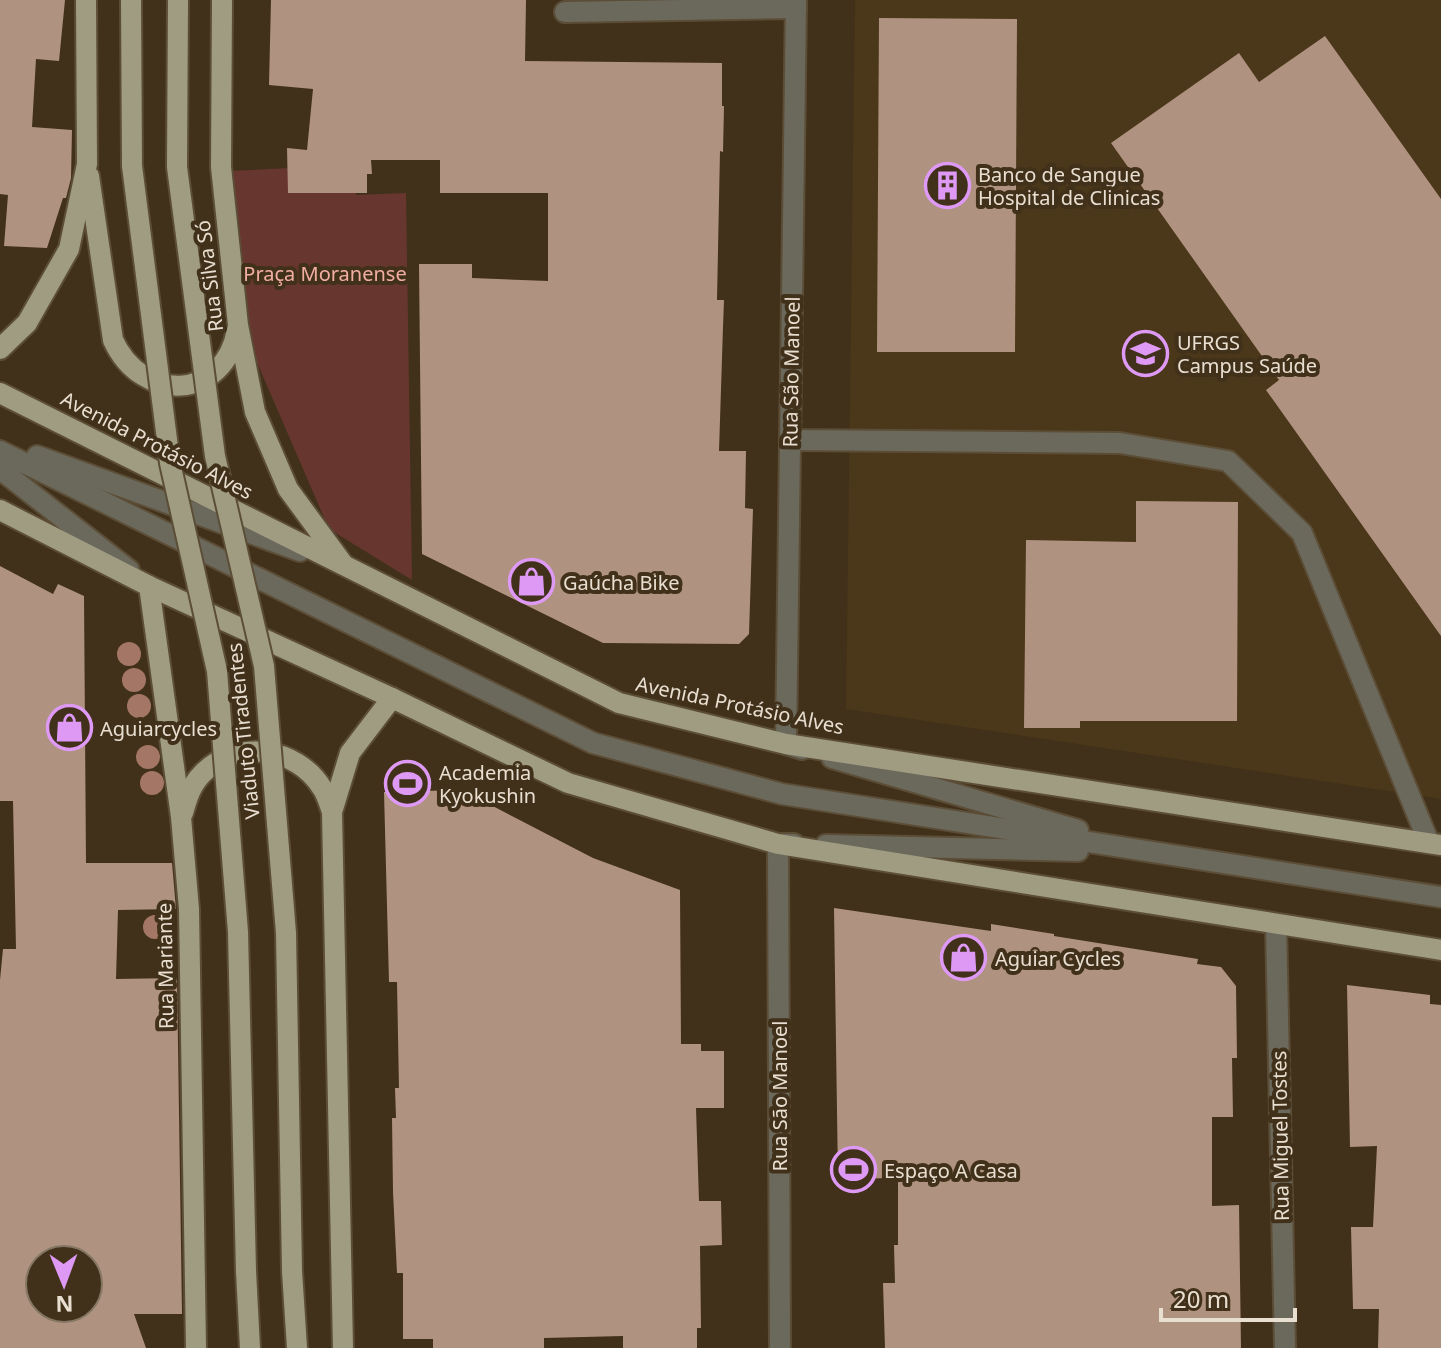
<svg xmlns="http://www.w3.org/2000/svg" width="1441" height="1348" font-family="'Noto Sans',sans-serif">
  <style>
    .built { fill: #4b3719 }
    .green { fill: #67362f }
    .building { fill: #b09281; fill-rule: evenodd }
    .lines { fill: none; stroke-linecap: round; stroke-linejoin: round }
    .minor-casing { stroke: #5c4d37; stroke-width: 24 }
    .major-casing { stroke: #5c4d37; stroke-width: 24 }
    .minor { stroke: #6b695c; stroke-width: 20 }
    .major { stroke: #a09c82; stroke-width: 20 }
    .major-bridge-casing { stroke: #5c4d37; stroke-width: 24; stroke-linecap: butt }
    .major-bridge { stroke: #a09c82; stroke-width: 20 }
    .tree { fill: #a37665 }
    .labels { text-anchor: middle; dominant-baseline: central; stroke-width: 8; stroke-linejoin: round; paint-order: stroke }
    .poi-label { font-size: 20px; fill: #e9dfd1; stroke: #41311a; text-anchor: start }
    .park-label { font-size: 20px; fill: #f3aea3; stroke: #41311a }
    .street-label { font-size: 20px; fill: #e9dfd1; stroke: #41311a }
  </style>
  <rect width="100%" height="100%" fill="#41311a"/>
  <path class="built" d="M855,0H1441V799L846,709Z"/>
  <path class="green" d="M355,165L356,195L406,193L412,580L329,529L252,351L230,171Z"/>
  <g class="building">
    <path d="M0,0H65L59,61L36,59L32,127L72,130L71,178L66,198H63L47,248L4,246L8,195L0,194Z"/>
    <path d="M271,0H526L525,61L722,63V106H724L723,152L720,151L717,300H724L723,327L719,451H746L745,508L753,509L749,634L739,644L603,643L422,554L419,264H472V278L548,281V193H440V160H371L372,174H367V193H288L287,148L307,150L313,89L269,85Z"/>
    <path d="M879,18L1017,19L1015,352H877Z"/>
    <path d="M1325,36L1441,199V636L1266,390L1279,380L1111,143L1239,53L1259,82Z"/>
    <path d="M1136,501L1238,502L1237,721H1080V728H1024L1026,540L1136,542Z"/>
    <path d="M0,566L53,594L58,584L84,596L86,863H172L176,909L118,910L116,979L177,978L182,1314H134L146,1348H0V980L3,949H16L13,801H0ZM40,1260H88V1308H40Z"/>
    <path d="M462,790L593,858L680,890L681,1044H701V1051H724V1108H696L699,1201H721L722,1245L700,1246L701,1328H697V1348H623V1336L544,1338V1348H433V1339H403V1273H397L393,1192L392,1118H396L395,1088H399L397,982H389L384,792Z"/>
    <path d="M834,908L991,931V924L1054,934V936L1198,959L1197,964L1221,967L1236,986L1237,1058H1232L1233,1117H1212V1206L1239,1205L1241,1348H885L883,1283H895L894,1245H898V1178L838,1179Z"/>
    <path d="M1347,985L1430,995V1004L1441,1005V1348H1378L1379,1309H1353L1351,1227H1373L1377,1146L1350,1147Z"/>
  </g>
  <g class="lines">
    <defs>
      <g id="minor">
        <path d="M796,0L786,744L802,749"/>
        <path d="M565,12L796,8"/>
        <path d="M790,440L1120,443L1228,461L1302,533L1429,843"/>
        <path d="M0,451L593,743L782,794L1441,897"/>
        <path d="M37,456L300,551"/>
        <path d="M0,469L129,570"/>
        <path d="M832,758L1078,830"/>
        <path d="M826,845L1078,851"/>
        <path d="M1276,924L1285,1348"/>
        <path d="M780,1348L778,844H794"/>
      </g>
      <g id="major">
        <path d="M222,0L221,167L238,325L255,412L288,489L343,564"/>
        <path d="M89,176L113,340C142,404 224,401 237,330"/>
        <path d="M0,349L27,323L69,249L87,164L86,0"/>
        <path d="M0,393L619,703L786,744L1441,845"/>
        <path d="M0,510L149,586L392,698L568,783L778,844L1441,950"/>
        <path d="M149,586L181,817L189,909L196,1348"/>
        <path d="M183,813C187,799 191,785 202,774C236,738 297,747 322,788C327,795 329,804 332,812"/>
        <path d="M246,1271L250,1348"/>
        <path d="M292,1271L297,1348"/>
        <path d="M343,1348L332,812L350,753L392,698"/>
      </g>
    </defs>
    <use href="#minor" class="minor-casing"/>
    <use href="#major" class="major-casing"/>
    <use href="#minor" class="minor"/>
    <use href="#major" class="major"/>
    <defs>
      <g id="major-bridge">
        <path d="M131,0L132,166L170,463L217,671L238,932L246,1271"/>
        <path d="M178,0L177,167L215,456L264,666L286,933L292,1271"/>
      </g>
    </defs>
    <use href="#major-bridge" class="major-bridge-casing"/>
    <use href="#major-bridge" class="major-bridge"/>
  </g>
  <g class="tree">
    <circle cx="129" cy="654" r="12"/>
    <circle cx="134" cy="680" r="12"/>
    <circle cx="139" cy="706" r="12"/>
    <circle cx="148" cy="757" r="12"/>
    <circle cx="152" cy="783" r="12"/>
    <circle cx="155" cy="927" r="12"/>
  </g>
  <defs>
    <symbol id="building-ring" viewBox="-11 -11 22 22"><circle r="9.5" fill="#41311a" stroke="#dd99f4" stroke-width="1.5"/><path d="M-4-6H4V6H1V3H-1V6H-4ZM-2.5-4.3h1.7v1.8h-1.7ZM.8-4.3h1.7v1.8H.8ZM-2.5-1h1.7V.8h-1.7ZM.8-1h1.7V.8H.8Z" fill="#dd99f4"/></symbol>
    <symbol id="university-ring" viewBox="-11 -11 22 22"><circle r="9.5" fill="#41311a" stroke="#dd99f4" stroke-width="1.5"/><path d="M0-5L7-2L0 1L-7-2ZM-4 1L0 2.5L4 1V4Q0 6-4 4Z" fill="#dd99f4"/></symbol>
    <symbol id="shop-ring" viewBox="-11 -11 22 22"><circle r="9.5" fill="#41311a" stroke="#dd99f4" stroke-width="1.5"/><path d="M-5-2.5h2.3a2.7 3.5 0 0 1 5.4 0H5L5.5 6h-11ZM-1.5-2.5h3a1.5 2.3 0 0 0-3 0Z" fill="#dd99f4"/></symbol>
    <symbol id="stadium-ring" viewBox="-11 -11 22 22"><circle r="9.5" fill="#41311a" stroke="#dd99f4" stroke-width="1.5"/><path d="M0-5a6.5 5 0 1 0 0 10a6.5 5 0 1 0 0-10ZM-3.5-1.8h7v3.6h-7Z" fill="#dd99f4"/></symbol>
  </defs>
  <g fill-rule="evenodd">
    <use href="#building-ring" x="922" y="160" width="51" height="51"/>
    <use href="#university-ring" x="1120" y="328" width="51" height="51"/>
    <use href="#shop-ring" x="506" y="556" width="51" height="51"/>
    <use href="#shop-ring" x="44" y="702" width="51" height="51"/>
    <use href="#stadium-ring" x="382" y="758" width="51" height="51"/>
    <use href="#shop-ring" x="938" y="932" width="51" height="51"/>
    <use href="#stadium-ring" x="828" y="1144" width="51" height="51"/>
  </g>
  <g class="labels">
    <g class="poi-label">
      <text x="978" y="174">Banco de Sangue<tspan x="978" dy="23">Hospital de Clinicas</tspan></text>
      <text x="1177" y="342">UFRGS<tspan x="1177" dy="23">Campus Saúde</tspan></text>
      <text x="563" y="582">Gaúcha Bike</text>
      <text x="100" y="728">Aguiarcycles</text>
      <text x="439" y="772">Academia<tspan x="439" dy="23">Kyokushin</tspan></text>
      <text x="995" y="958">Aguiar Cycles</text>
      <text x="884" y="1170">Espaço A Casa</text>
    </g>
    <g class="park-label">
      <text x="325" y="273">Praça Moranense</text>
    </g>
    <g class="street-label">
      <text transform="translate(209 276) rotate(-97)">Rua Silva Só</text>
      <text transform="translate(791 372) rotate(-89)">Rua São Manoel</text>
      <text transform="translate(157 445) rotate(27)">Avenida Protásio Alves</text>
      <text transform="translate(740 705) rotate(12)">Avenida Protásio Alves</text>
      <text transform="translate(243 731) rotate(-96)">Viaduto Tiradentes</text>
      <text transform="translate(165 966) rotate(-91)">Rua Mariante</text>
      <text transform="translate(779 1096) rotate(-90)">Rua São Manoel</text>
      <text transform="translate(1280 1136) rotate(-91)">Rua Miguel Tostes</text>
    </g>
  </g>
  <g transform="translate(64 1284) rotate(179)"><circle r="38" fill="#41311a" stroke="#847763" stroke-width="2"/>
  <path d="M0-6L14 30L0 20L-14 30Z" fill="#dd99f4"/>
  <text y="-12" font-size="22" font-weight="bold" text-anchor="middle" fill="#e9dfd1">N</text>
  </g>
  <path d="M1161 1308v12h134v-12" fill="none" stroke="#e9dfd1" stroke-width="4"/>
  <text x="1173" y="1308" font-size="24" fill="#e9dfd1" stroke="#41311a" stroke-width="6" paint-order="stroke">20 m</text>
</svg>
